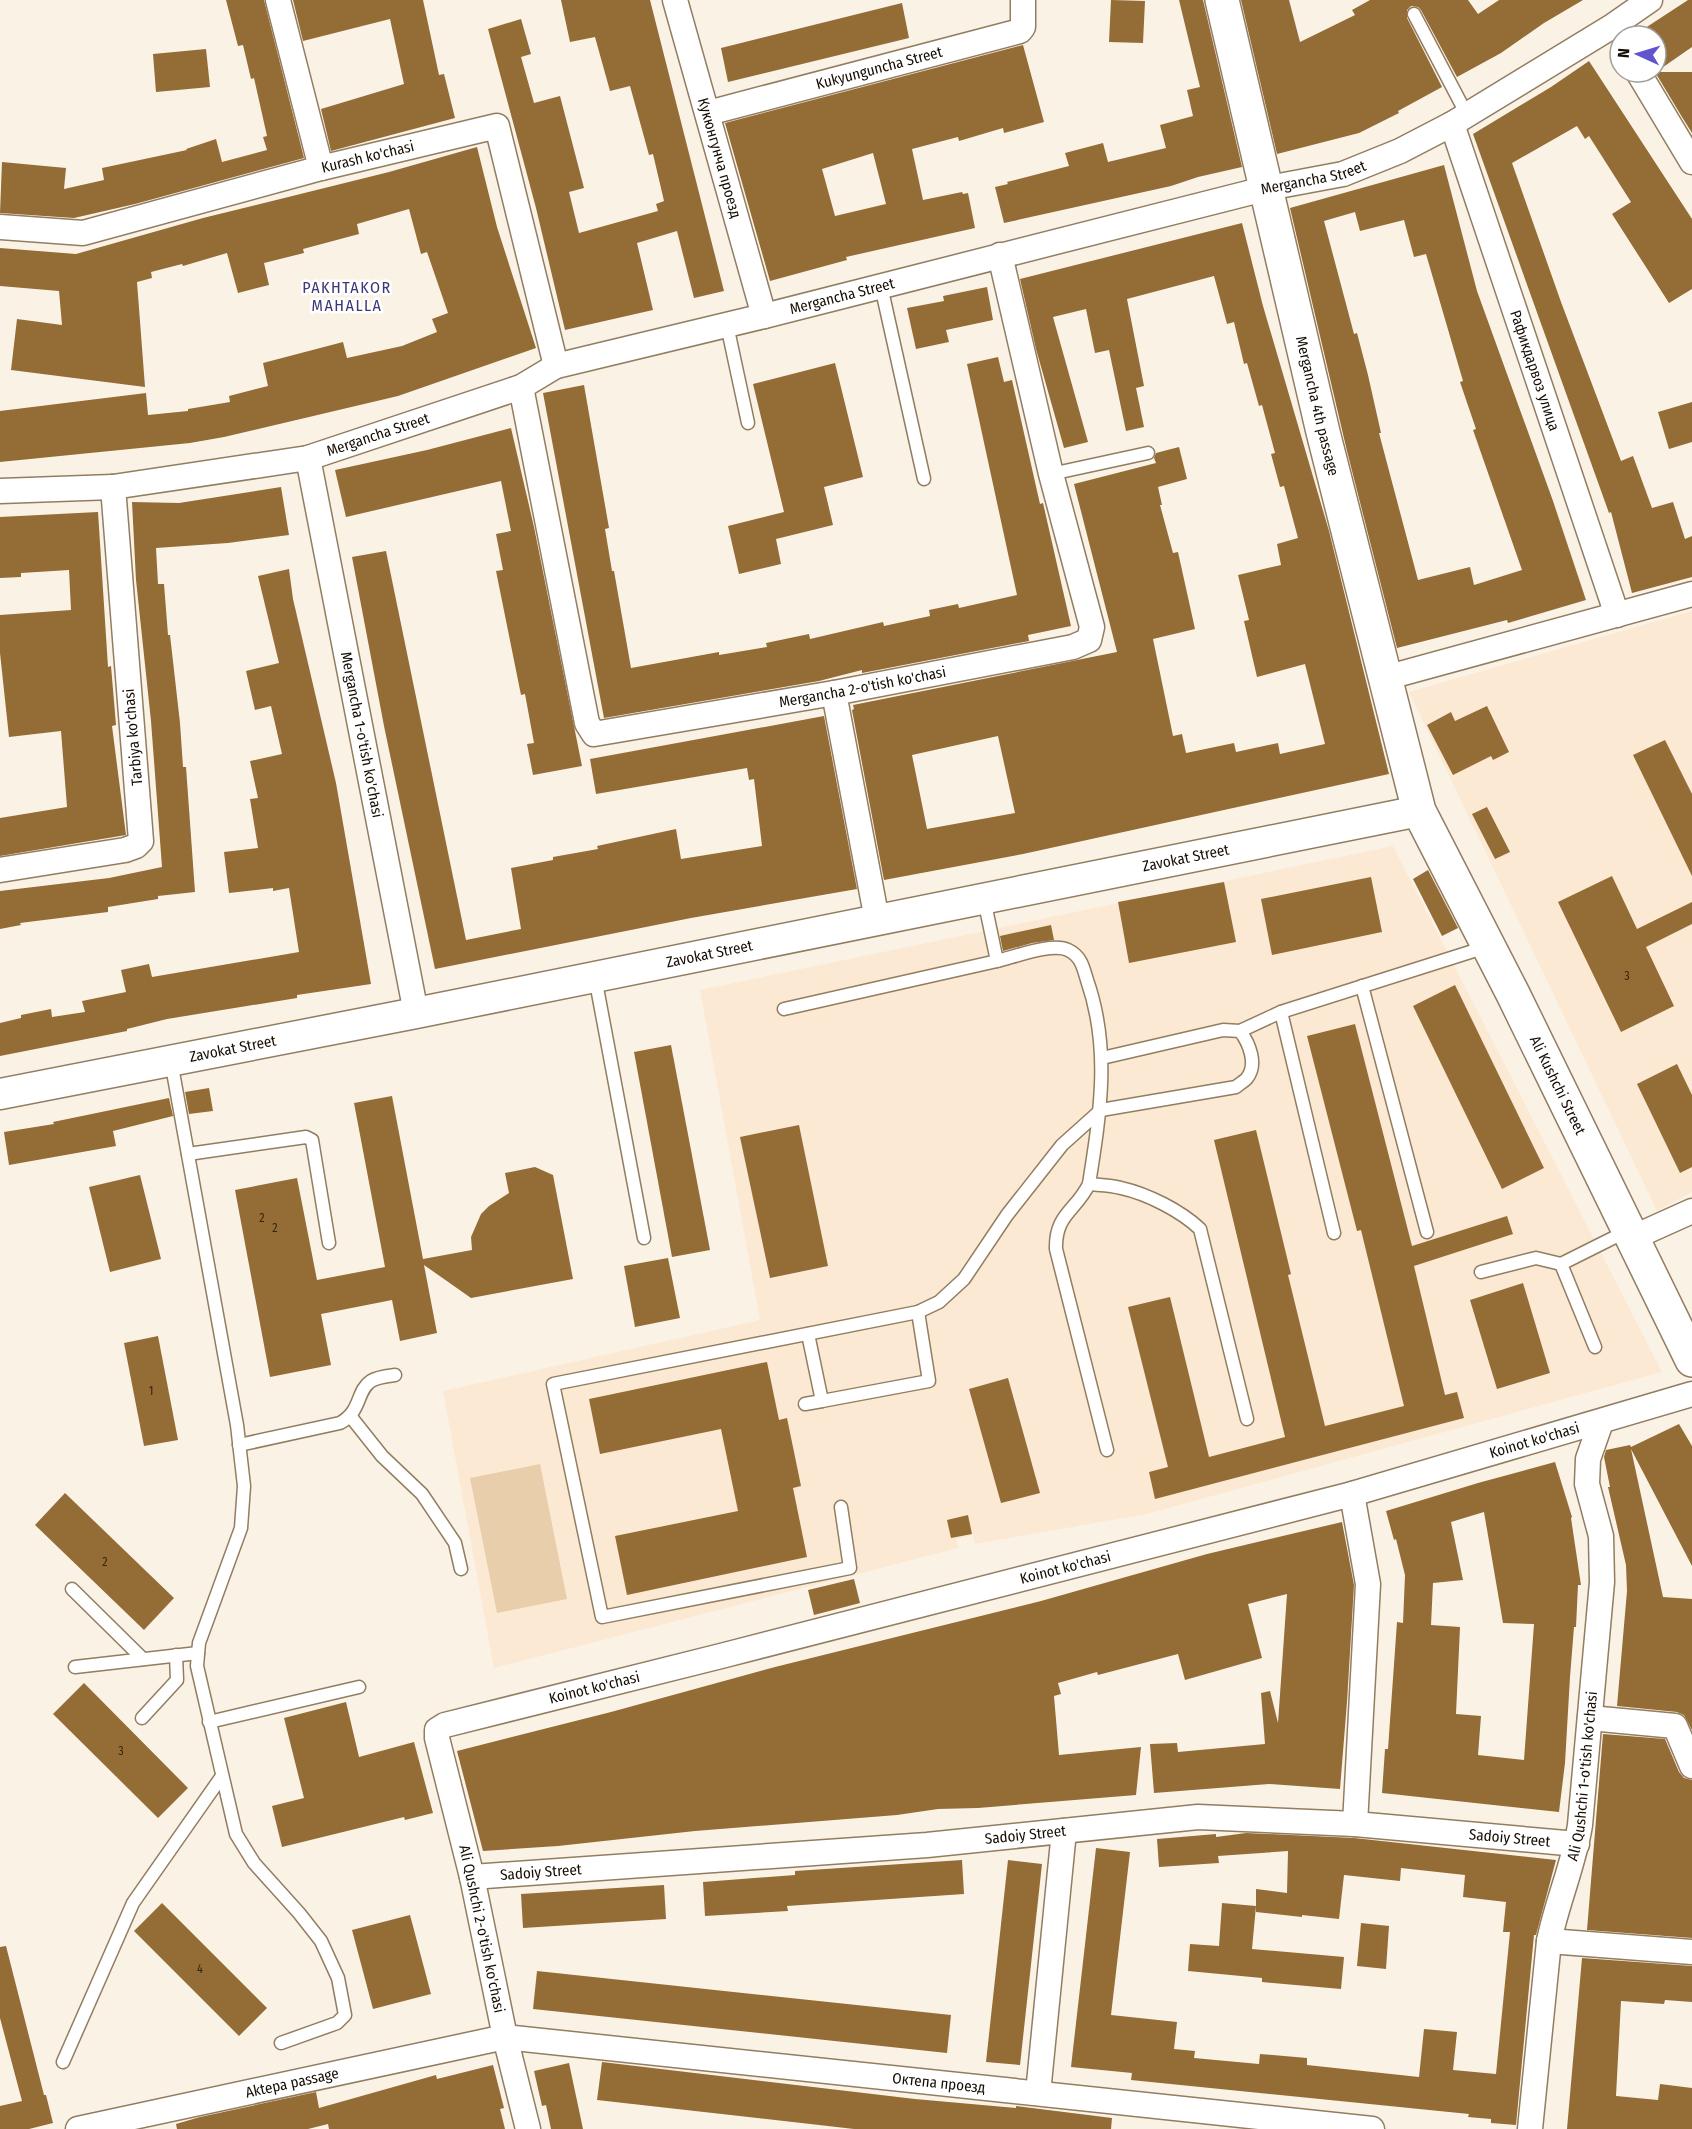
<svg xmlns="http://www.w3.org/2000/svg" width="1692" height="2129" font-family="'Fira Sans Condensed',sans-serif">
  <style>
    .built { fill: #fbe9d3 }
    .green { fill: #e9ceac }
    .building { fill: #946c36; fill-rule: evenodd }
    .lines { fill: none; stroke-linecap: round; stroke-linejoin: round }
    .service-casing { stroke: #927d61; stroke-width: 15 }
    .minor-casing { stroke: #927d61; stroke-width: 27 }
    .tertiary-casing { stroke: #927d61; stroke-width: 33 }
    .secondary-casing { stroke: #927d61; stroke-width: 36 }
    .service { stroke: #fff; stroke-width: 12 }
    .minor { stroke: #fff; stroke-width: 24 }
    .tertiary { stroke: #fff; stroke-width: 30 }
    .secondary { stroke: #fff; stroke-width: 33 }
    .labels { text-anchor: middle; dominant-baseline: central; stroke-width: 5; stroke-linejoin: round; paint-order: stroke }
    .number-label { font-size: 12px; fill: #352510 }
    .street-label { font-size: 15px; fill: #150d04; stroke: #fff }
    .neighbourhood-label { font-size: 16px; letter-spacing: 1.5px; fill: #3c3875; stroke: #fff }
  </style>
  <rect width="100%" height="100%" fill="#fbf2e6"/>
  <g class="built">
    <path d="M1692,611V1192L1657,1211L1409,692Z"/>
    <path d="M1393,846L1662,1372L1147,1514L975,1544L973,1535L956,1539L958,1548L494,1668L443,1391L760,1320L700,990Z"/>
  </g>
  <path class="green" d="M540,1464L567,1599L497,1613L470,1478Z"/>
  <g class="building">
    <path d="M226,0H264L304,158L135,204L74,218L0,213L2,162L66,168L64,189L104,180L102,168L187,150L186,149L216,139L222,162L267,150L263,137L267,136L254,78L251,79L243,45L238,46Z"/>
    <path d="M293,0H423L439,75L444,74L455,118L331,151L321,109L404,84L390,19L303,41Z"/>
    <path d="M561,0H650L724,291L694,298L677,231L637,243L653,310L565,330L536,208L488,29L521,19L531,54L521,57L534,103L560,96L584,188L569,192L579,233L658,211L656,204L664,201L653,154L649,155L630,86L610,91L595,37L570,42Z"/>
    <path d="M1111,0L1145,1L1143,43L1109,42Z"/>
    <path d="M1179,0H1203L1242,167L1198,177L1171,186L1004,223L995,187L1008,184L1007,182L1069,166L1065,153L1103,143L1108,162L1166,148L1160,125L1193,116L1187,90L1200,87Z"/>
    <path d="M1241,0H1289L1300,42L1355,15L1352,10L1370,0H1468L1478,14L1499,0H1583L1544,23L1501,53L1457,77L1421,10L1418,7L1411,6L1407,10V18L1442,87L1398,111L1399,113L1359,133L1277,154Z"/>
    <path d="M1688,0H1692V47L1656,72V36H1633Z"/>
    <path d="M902,3L909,38L728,82L721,48Z"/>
    <path d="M1023,45L1044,122L1004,133L1003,128L959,141L958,137L912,149L923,200L962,192L963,194L968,193L975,228L846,257L847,260L770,281L725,123ZM873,153L886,204L835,216L822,169Z"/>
    <path d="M206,49L210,87L156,92L153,54Z"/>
    <path d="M1589,61L1692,219V289L1669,303L1612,214L1631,202L1589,136L1585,139L1577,126L1512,163L1561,302L1621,461L1633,456L1652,508L1673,502L1685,539L1692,536V577L1632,593L1611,512L1609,513L1473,134L1551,87Z"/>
    <path d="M1655,72H1692V133L1682,117Z"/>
    <path d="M477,147L497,227L536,348L398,396L224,437L190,443L0,462V411L146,393L148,415L188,411V409L230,402L229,396L268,386L263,363L343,342L347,358L402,346L437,332L432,319L448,313L427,252L421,254L409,209L357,224L359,234L303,249L304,253L264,263L269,285L238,293L227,253L183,266L182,264L151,272L152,278L137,282L145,387L11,370L17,319L62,325L59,291L0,286V248L76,254L203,218L389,172Z"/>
    <path d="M1444,165L1477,291L1553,501L1586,600L1508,623L1507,620L1397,648L1347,451L1290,208ZM1355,212L1360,231L1404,220L1414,257L1426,254L1463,381L1460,382L1476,429L1473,430L1522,570L1474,585L1470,567L1418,580L1379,433H1381L1368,375L1357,333L1354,334L1324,221Z"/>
    <path d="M1242,223L1263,306L1329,531L1389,774L1023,854L884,880L852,710L854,709L853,705L1117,652L1074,484L1156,463L1154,458L1156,453L1179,447L1187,479L1158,487L1162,505H1160L1173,553L1178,552L1195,629L1153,639L1173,736L1182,734L1186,753L1234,743L1236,752L1278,743L1280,754L1325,744L1305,664L1257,677L1244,621L1249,620L1238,575L1281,565L1277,544L1298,538L1284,486L1280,487L1271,454L1275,453L1262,405L1259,406L1247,363L1244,364L1234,322L1227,324L1214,276L1127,299L1144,386L1136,388L1144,427L1126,431L1109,350L1095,353L1086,309L1053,317L1088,442L1064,448L1036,349L1020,279ZM998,736L1015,813L927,829L912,755Z"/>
    <path d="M987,287L993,320L946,330L949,342L916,349L907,308L944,301L943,296Z"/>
    <path d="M998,357L1004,382L1012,380L1040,504L1043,503L1071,626L1028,635L1029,641L862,673V670L819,681L604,718L543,393L584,385L609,528L605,529L612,571H614L631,668L719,652V655L767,647L766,643L809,634L810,639L883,622L884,626L930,616L929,610L958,604L959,608L1017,595L967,364Z"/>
    <path d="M835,363L863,477L824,487L833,525L776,539L781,564L739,574L728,526L784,512L753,384Z"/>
    <path d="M1692,402V442L1669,449L1658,412Z"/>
    <path d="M511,428L534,527L582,766L533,775L527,744L534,743L525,694L521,695L496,571L503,570L496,534L511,531L501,481L346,517L335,470L427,450Z"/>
    <path d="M281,487L289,535L228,543L156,548L158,584H164L168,635H170L180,723L183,767H186L195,892L158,896V899L108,907V912L20,923L21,925L0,929V891L109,878L162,867L151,721L136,580L132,502L179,503Z"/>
    <path d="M98,512L108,667L111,666L116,725L112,726L126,835L0,856V818L67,807L61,731L9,737L0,653V615L71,610L69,570L21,573V577L0,578V517Z"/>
    <path d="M386,551L466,940L521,929L511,868L553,860V857L598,849L597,846L676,829L681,859L762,846L754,779L749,780L747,768L596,794L590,759L824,716L857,889L691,918L435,969L384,726L352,557Z"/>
    <path d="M289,569L293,599L336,783L371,984L297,995V998L167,1019L127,1029V1031L0,1056V1023L21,1018V1015L51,1009L52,1017L85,1012L82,1001L126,992L121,970L149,964L152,977L299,952L289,888L273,891V888L229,893L224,852L258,848L250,799L258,798L250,761L282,754L271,706L255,710L246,671L279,663L258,576Z"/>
    <path d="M1487,706L1509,752L1493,760L1491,756L1453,775L1427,725L1451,712L1455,721Z"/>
    <path d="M1665,740L1692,794V876L1633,755Z"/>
    <path d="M1487,807L1510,852L1495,859L1472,814Z"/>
    <path d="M1428,870L1458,928L1442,936L1413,879Z"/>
    <path d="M1612,876L1637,929L1692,902V924L1646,947L1674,1006L1621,1032L1558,902Z"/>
    <path d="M1371,877L1382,932L1272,955L1261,899Z"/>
    <path d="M1224,882L1236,942L1129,963L1118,902Z"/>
    <path d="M1051,925L1054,940L1032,943L1003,951L1000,936Z"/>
    <path d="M1455,985L1544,1168L1502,1189L1413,1006Z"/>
    <path d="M1355,1024L1412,1246L1507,1216L1513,1234L1414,1266L1445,1395L1457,1392L1464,1418L1155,1499L1149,1472L1168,1467L1128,1307L1170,1297L1209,1457L1285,1437L1214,1140L1256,1130L1291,1274L1288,1275L1325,1426L1404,1406L1361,1230L1357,1231L1307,1036Z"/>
    <path d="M671,1045L710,1250L672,1257L634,1052Z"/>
    <path d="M1677,1064L1692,1095V1167L1680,1173L1637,1084Z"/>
    <path d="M209,1088L213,1111L189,1114L185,1092Z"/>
    <path d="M392,1096L423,1259L472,1250L471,1237L481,1214L489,1206L509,1193L505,1173L535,1167L553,1175L573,1279L471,1298L424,1265L437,1333L400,1341L392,1300L321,1314L331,1365L270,1377L235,1190L297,1178L317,1280L385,1267L354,1103Z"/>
    <path d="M169,1098L173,1116L113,1131L116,1146L9,1165L4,1132L54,1124L53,1122Z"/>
    <path d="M799,1125L828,1266L770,1278L740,1137Z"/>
    <path d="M140,1175L161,1259L110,1272L89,1187Z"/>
    <path d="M668,1258L680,1318L635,1327L624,1266Z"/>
    <path d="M1523,1283L1550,1373L1497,1389L1470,1300Z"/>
    <path d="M158,1336L178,1440L144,1446L124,1343Z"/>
    <path d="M767,1362L779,1420L787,1418L801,1486L793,1488L807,1557L627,1595L615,1536L738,1511L721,1429L600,1454L589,1399Z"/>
    <path d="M1008,1378L1040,1493L1001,1503L969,1389Z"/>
    <path d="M1679,1424L1692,1446V1566L1631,1449L1663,1597L1692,1599V1730L1684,1715L1677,1712L1617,1706L1627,1591L1626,1565L1608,1487H1610L1604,1457L1606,1450L1630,1445L1631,1447Z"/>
    <path d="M1555,1462L1572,1517L1571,1518L1581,1585H1578L1576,1627H1574L1570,1677L1565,1763L1559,1812L1382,1793L1385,1749H1388L1397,1622L1403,1623L1405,1575L1396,1539L1394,1540L1386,1511L1478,1483ZM1484,1512L1503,1623L1534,1624L1524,1760L1478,1755L1481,1716L1456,1714L1460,1627L1431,1625L1433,1583L1463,1580L1451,1522Z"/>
    <path d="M65,1493L174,1598L144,1630L35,1525Z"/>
    <path d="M968,1515L972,1534L951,1538L947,1520Z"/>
    <path d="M1342,1522L1354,1585L1347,1702L1340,1789L1269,1784L1154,1793L1150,1744L1177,1743L1178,1752L1265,1744L1261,1693L1270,1691L1278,1723L1287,1594L1248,1604L1262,1658L1185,1680L1178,1654L1098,1675L1097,1672L1058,1683L1061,1694L1054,1696L1059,1755L1141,1747L1136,1795L978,1808L938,1809L897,1815L695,1831L558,1846L483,1851L457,1751L611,1712L775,1667L1041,1601L1207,1554Z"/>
    <path d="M854,1579L860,1603L814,1615L808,1590Z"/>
    <path d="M84,1683L188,1788L158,1818L53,1714Z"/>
    <path d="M346,1702L359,1757L414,1742L433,1813L405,1820L404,1817L282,1847L272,1806L304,1798L284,1718Z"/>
    <path d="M1603,1734L1665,1739L1679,1772L1684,1778L1692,1780V1938L1587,1930Z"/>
    <path d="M1246,1833L1354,1838L1556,1860L1536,1935H1534L1516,2125L1491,2123V2119L1468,2117L1469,2114L1131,2080L1132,2073L1071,2067L1096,1848L1130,1852L1111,2015L1177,2022L1174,2049L1195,2051L1194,2058L1259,2064L1260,2054L1307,2058V2065L1419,2077L1424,2029L1457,2032L1453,2070L1496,2074L1510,1932H1503L1506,1902L1463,1897L1465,1875L1401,1868L1400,1881L1344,1875L1339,1919L1302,1915V1917L1256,1912V1889L1287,1893L1288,1851L1218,1856L1219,1863L1159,1867L1157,1839L1216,1834V1837Z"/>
    <path d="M962,1860L964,1894L787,1906L788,1911L705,1916L703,1882L795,1875V1871Z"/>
    <path d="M1008,1860L1042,1864L1020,2065L986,2062Z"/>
    <path d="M664,1885L666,1919L523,1928L521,1894Z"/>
    <path d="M162,1903L267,2008L239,2036L134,1931Z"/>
    <path d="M1222,1903L1256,1906L1252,1949L1344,1957L1341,1989L1262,1982V1978L1188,1971L1190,1944L1219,1946Z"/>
    <path d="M410,1915L431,1994L373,2009L352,1930Z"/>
    <path d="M1361,1923L1389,1926L1386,1969L1357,1966Z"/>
    <path d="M6,1946L44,2095H46L53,2123L29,2129H0V2106L22,2101L0,2018V1947Z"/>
    <path d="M1582,1958L1692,1966V2002L1665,2000L1664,2004L1621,2001L1616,2096L1658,2100L1660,2084L1692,2088V2129H1567Z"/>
    <path d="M537,1971L951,2015L947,2053L533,2009Z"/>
    <path d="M602,2062L915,2099L1016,2108V2106L1112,2118L1111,2129H854L597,2100Z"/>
    <path d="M569,2063L583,2129H551L546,2105L542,2106L534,2071Z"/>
    <path d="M493,2065L504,2108L500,2109L505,2129H329L328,2124L308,2129H177L176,2124L200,2117L316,2092L319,2108L436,2075L437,2079Z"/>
  </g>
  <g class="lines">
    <defs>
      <g id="service">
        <path d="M1414,14L1467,115"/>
        <path d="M881,286L924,479"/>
        <path d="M727,325L748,423"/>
        <path d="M1051,474L1148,453"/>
        <path d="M984,899L997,961C1014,957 1053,942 1068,950C1081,956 1083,967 1087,980C1111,1049 1100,1114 1089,1184C1076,1211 1055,1214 1056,1249L1107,1450"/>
        <path d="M595,977L644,1238"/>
        <path d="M1362,986L1427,1232"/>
        <path d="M784,1009L997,961"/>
        <path d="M1281,1012L1334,1233"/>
        <path d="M1240,1031L1281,1012L1486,947"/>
        <path d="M171,1061L237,1425L244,1486L241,1528L199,1643L197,1666L236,1834L254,1863L299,1913L321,1941L338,1978L345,2015L337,2023L281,2043"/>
        <path d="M188,1154L306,1137L312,1140L329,1243"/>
        <path d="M1089,1184C1099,1185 1111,1185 1121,1188C1148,1194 1181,1211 1200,1229L1247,1419"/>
        <path d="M1481,1272L1536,1258L1561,1264"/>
        <path d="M808,1334L822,1401L929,1381L918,1312"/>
        <path d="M1595,1347L1561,1264L1627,1231"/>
        <path d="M805,1404L822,1401"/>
        <path d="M351,1417L382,1456L422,1494L455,1543L461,1569"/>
        <path d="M239,1445L340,1423C362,1411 356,1391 371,1381C377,1377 387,1376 395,1375"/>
        <path d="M841,1507L850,1568L602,1617L553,1384L918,1312L939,1302L964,1279L1007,1215L1062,1145L1101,1110L1236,1087C1239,1084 1245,1081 1247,1078C1258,1064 1249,1043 1240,1031L1223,1030L1102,1058"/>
        <path d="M72,1589L143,1659"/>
        <path d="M75,1667L198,1653"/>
        <path d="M142,1718L177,1680L176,1655"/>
        <path d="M209,1722L359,1687"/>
        <path d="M63,2062L133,1903L222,1776"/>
      </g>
      <g id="minor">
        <path d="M278,0L321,168"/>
        <path id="s1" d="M675,0L764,316"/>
        <path d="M1638,72L1692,162"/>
        <path id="s2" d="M708,113L1020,31L1023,27V0"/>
        <path id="s3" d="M1452,124L1617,615"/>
        <path id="s4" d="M0,227L83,233L321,168L497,126L556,366"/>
        <path id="s5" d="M521,387L587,723L594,734L834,693L1073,647L1089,640L1092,627L1051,474L1000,255"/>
        <path id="s6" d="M308,458L416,1013"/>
        <path id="s7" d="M0,491L113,487L308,458L521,387L556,366L764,316L1268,188L1343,174L1400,151L1452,124L1611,27L1650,0"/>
        <path d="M1385,678L1692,594"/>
        <path d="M834,693L877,920"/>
        <path d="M0,870L125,850L136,846L141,841L113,487"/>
        <path d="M1632,1238L1692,1211"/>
        <path d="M1352,1494L1368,1584L1355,1824"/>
        <path d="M1590,1718L1675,1726L1692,1766"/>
        <path id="s8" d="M472,1877L927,1845L1198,1817L1355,1824L1577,1844"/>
        <path d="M1549,1941L1692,1952"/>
        <path d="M1038,2093L1064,1831"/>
        <path id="s9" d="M78,2129L505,2037L1372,2129"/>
        <path id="s10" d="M528,2129L505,2037L472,1877L437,1738V1730L445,1725L721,1656L1352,1494L1692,1394"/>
        <path id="s11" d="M1530,2129L1549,1941C1557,1902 1574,1864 1580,1825L1602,1582L1601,1536L1587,1484L1588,1459L1601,1422"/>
      </g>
      <g id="tertiary">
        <path id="s12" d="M0,1094L416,1013L1419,811"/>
      </g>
      <g id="secondary">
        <path id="s13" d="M1222,0L1323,432L1419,811L1513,994L1692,1360"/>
      </g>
    </defs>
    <use href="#service" class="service-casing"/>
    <use href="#minor" class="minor-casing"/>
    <use href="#tertiary" class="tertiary-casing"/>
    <use href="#secondary" class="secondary-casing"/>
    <use href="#service" class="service"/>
    <use href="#minor" class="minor"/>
    <use href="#tertiary" class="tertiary"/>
    <use href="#secondary" class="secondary"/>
  </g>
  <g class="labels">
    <g class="number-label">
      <text x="1627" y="976">3</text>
      <text x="262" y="1218">2</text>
      <text x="275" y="1228">2</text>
      <text x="151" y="1391">1</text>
      <text x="105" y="1562">2</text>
      <text x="121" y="1751">3</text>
      <text x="200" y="1969">4</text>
    </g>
    <g class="street-label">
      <text stroke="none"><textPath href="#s2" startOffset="177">Kukyunguncha Street</textPath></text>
      <text stroke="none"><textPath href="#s4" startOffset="378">Kurash ko'chasi</textPath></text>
      <text stroke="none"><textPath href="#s1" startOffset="164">Кукюнгунча проезд</textPath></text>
      <text stroke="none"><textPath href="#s7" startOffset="1356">Mergancha Street</textPath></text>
      <text stroke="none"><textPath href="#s7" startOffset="870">Mergancha Street</textPath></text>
      <text stroke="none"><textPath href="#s3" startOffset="260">Рафикдарвоз улица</textPath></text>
      <text stroke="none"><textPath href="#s13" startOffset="417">Mergancha 4th passage</textPath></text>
      <text stroke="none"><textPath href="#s7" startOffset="384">Mergancha Street</textPath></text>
      <text stroke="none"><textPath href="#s5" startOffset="628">Mergancha 2-o'tish ko'chasi</textPath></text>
      <text stroke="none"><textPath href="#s6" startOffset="282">Mergancha 1-o'tish ko'chasi</textPath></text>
      <text transform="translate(133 737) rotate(-95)">Tarbiya ko'chasi</text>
      <text stroke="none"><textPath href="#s12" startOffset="1209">Zavokat Street</textPath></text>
      <text stroke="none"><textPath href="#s12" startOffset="723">Zavokat Street</textPath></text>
      <text stroke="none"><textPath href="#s12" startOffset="237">Zavokat Street</textPath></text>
      <text stroke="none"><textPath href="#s13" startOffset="1142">Ali Kushchi Street</textPath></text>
      <text stroke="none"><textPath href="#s10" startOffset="1545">Koinot ko'chasi</textPath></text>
      <text stroke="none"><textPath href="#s10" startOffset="1059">Koinot ko'chasi</textPath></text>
      <text stroke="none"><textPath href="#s10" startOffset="573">Koinot ko'chasi</textPath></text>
      <text stroke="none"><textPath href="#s11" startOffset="358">Ali Qushchi 1-o'tish ko'chasi</textPath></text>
      <text stroke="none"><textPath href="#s8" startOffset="555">Sadoiy Street</textPath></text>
      <text stroke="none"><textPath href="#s8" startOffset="1041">Sadoiy Street</textPath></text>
      <text stroke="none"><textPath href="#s8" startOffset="69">Sadoiy Street</textPath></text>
      <text transform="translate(482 1929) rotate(78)">Ali Qushchi 2-o'tish ko'chasi</text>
      <text stroke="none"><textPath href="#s9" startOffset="873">Октепа проезд</textPath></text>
      <text stroke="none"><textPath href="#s9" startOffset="219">Aktepa passage</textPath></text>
    </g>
    <g class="neighbourhood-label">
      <text x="347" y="287">PAKHTAKOR<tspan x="347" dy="18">MAHALLA</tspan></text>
    </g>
  </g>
  <g transform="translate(1638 54) rotate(274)"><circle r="28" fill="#ffffff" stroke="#a19e9b" stroke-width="1.5"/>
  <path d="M0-4.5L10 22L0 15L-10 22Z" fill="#6154cc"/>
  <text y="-9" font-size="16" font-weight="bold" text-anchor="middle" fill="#150d04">N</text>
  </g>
</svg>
